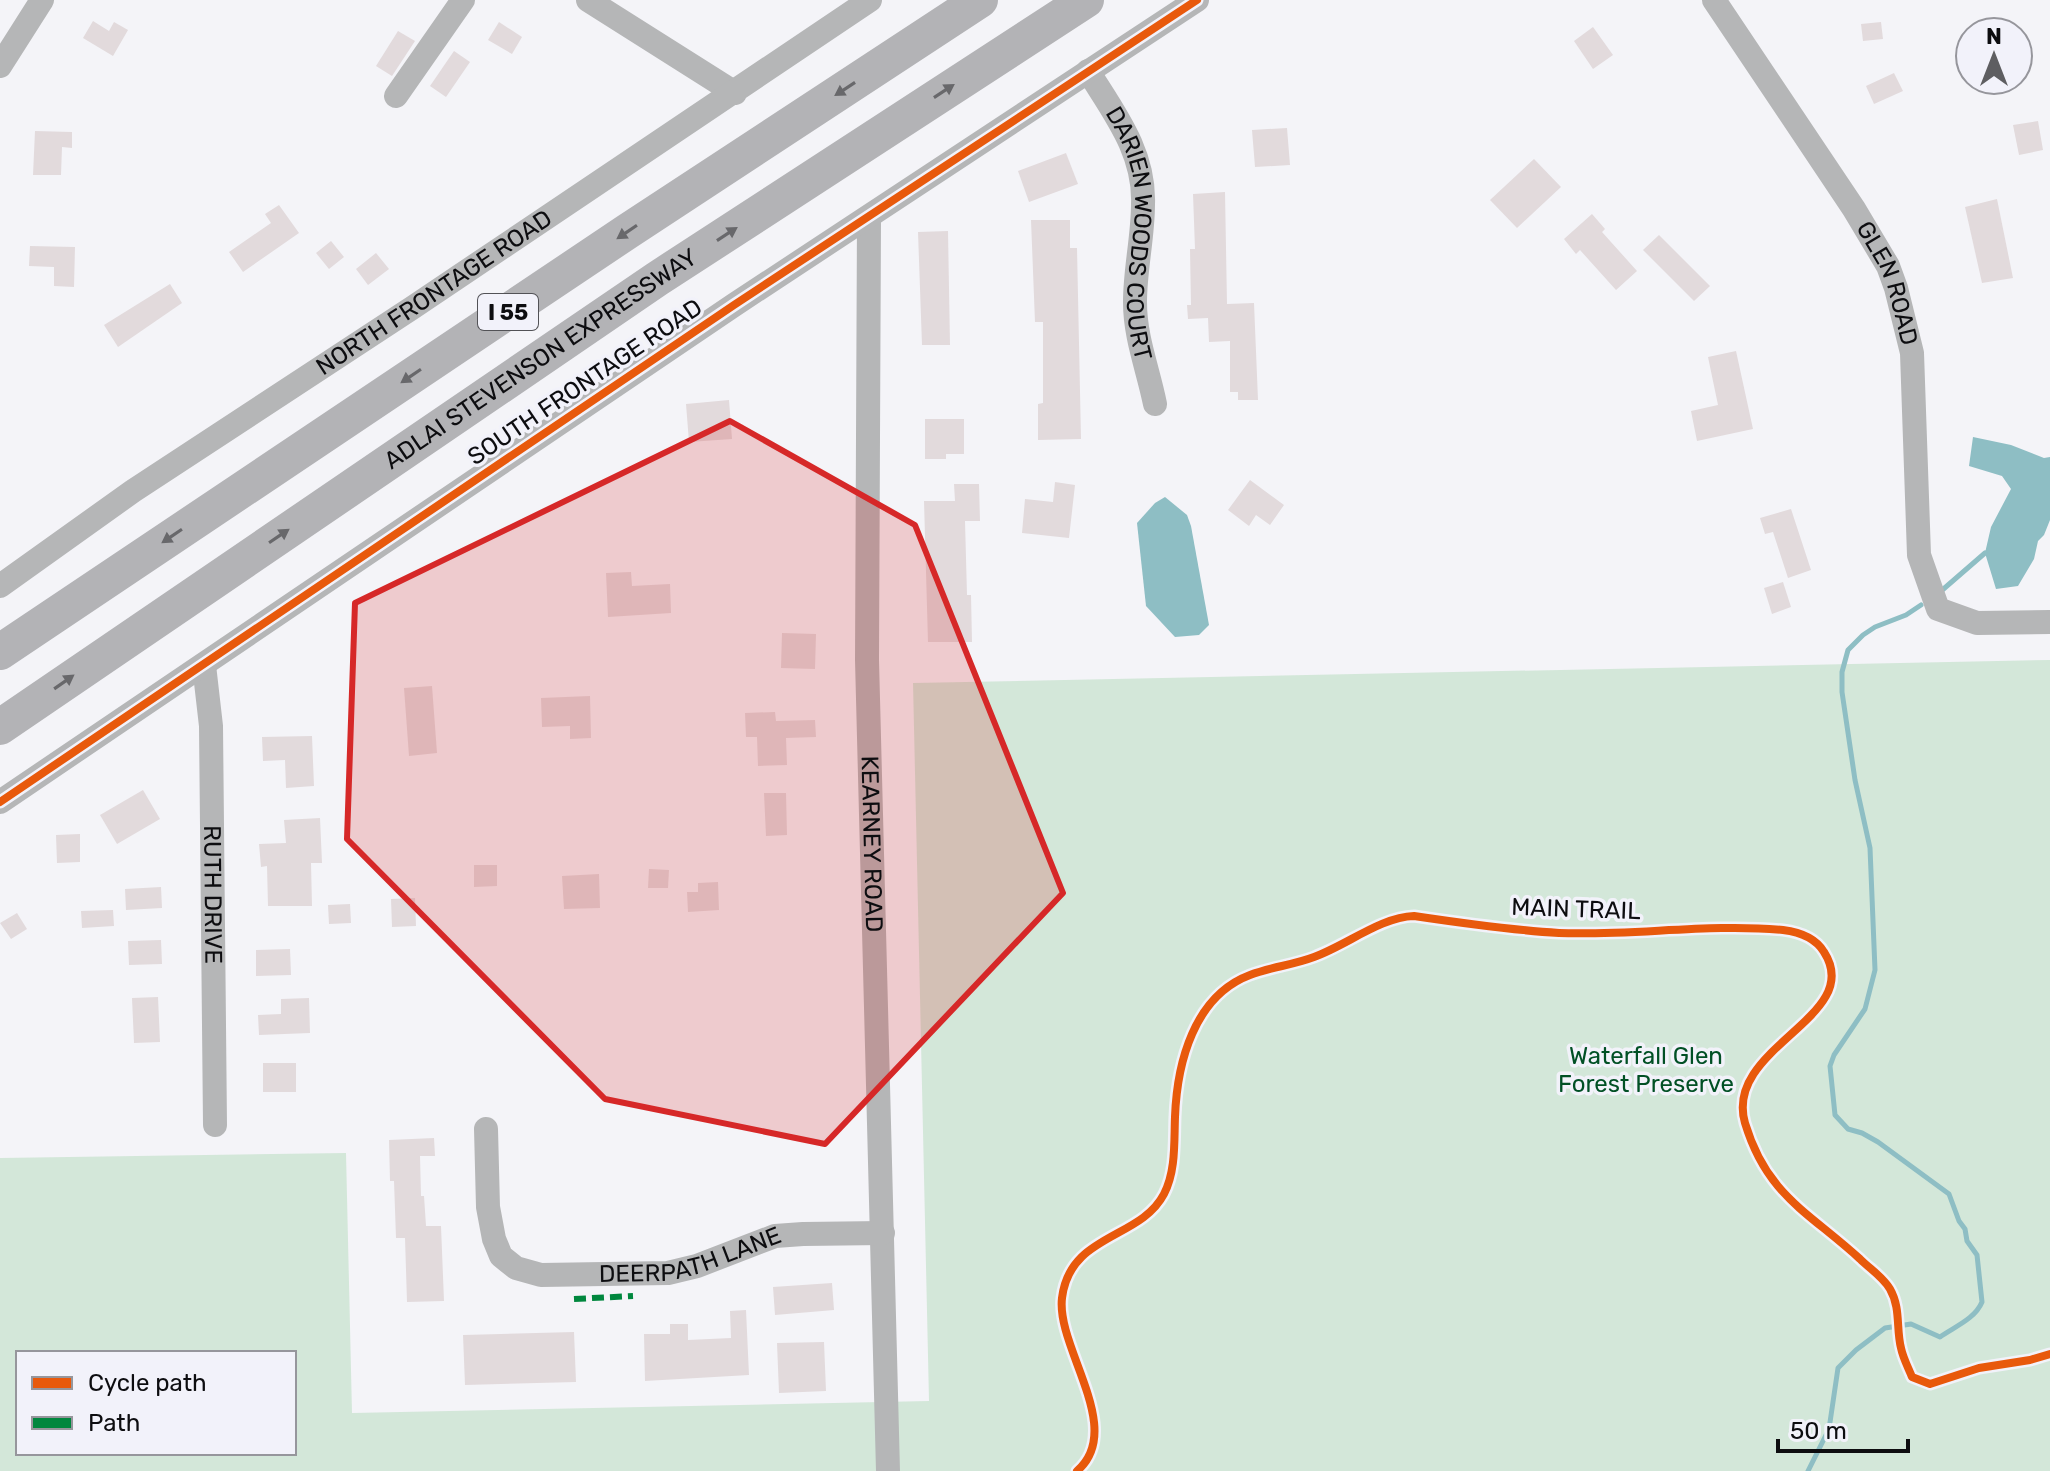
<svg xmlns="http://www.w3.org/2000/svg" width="2050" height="1471" font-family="Rubik,sans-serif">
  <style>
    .green { fill: #d3e7d9; fill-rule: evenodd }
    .water { fill: #8ebec4 }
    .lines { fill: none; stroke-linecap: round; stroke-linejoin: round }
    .stream { stroke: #8ebec4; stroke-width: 5 }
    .building { fill: #e2dadc }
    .minor { stroke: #b5b6b7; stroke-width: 24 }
    .highway { stroke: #b3b3b6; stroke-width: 36 }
    .quiet { stroke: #00873e; stroke-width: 6; stroke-dasharray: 12 6; stroke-linecap: butt }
    .cycleway-casing { stroke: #f2f2fa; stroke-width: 13 }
    .cycleway { stroke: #e8590c; stroke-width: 8 }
    .oneway { fill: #68686b }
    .marked { fill: #d62828; fill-opacity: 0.2; stroke: #d62828; stroke-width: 6; stroke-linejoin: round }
    .labels { text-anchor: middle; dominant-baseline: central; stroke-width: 7; stroke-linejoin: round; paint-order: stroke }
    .shield { fill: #f2f2fa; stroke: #525256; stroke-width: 2 }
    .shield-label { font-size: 22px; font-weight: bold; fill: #0d0d10 }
    .street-label { font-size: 24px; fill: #0d0d10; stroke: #f2f2fa }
    .park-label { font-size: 24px; fill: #015025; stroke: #f2f2fa }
  </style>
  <rect width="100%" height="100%" fill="#f4f4f8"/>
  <path class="green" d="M2050,660V1471H0V1158L346,1153L352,1413L929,1401L913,683ZM18,1353H294V1453H18Z"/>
  <g class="water">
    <path d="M1973,437L2011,445L2044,458L2050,457V520L2044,535L2038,541L2034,559L2018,586L1996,589L1985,553L1991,527L2011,489L2002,476L1969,466Z"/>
    <path d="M1165,497L1187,515L1191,526L1209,625L1199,635L1175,637L1146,606L1137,523L1155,503Z"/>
  </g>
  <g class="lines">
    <g class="stream">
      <path d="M1940,592L1985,553"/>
      <path d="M1808,1471L1829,1429L1838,1368L1856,1350L1885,1328L1911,1324L1940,1337C1954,1327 1975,1319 1982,1302L1977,1255L1967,1241L1965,1229L1959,1221L1949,1194L1878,1142L1862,1133L1848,1129L1835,1115L1830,1066L1834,1055L1865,1009L1875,970L1870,848L1855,780L1842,692V672L1848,650L1863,635L1875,627L1906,615L1921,605"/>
    </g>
  </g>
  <g class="building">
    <path d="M93,21L109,31L114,22L128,30L113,56L83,38Z"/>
    <path d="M499,22L522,37L512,54L488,40Z"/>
    <path d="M1881,22L1883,39L1863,41L1861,24Z"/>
    <path d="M1593,27L1613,55L1593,69L1574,41Z"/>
    <path d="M398,31L415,41L392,76L376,66Z"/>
    <path d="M454,51L470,62L446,97L430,86Z"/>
    <path d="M1894,73L1903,91L1874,104L1866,86Z"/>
    <path d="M2038,121L2043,150L2019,155L2013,125Z"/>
    <path d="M1287,128L1290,165L1255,167L1252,130Z"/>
    <path d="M35,131L72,132V148L62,147L61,175H33Z"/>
    <path d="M1066,153L1078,184L1029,202L1018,171Z"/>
    <path d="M1534,159L1561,187L1517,228L1490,200Z"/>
    <path d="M1225,192L1227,304L1254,303L1258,400H1238V392H1230V341L1209,342L1208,318L1188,319L1187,305H1191L1190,249H1195L1193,194Z"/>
    <path d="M1997,199L2013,278L1982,283L1965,207Z"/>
    <path d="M279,205L299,233L243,272L229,252L271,223L265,214Z"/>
    <path d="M1592,214L1605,229L1602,232L1637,271L1616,290L1580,250L1576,254L1564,239Z"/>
    <path d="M1031,220H1070V248H1077L1081,439L1038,440V404L1043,403V322H1035Z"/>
    <path d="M948,231L950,345H922L918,232Z"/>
    <path d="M1659,235L1710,286L1694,301L1643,250Z"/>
    <path d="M331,241L344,257L329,269L316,253Z"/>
    <path d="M30,246L75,247L74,287L54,286V267L29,266Z"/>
    <path d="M376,253L389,269L368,285L356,269Z"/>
    <path d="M170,284L182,303L118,347L104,325Z"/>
    <path d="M1736,351L1753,429L1697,441L1691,411L1718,405L1708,357Z"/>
    <path d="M729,400L732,439L689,442L686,404Z"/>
    <path d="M925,419H964V454H946V459H925Z"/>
    <path d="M1250,480L1284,505L1270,525L1256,515L1249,526L1228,510Z"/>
    <path d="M1055,482L1075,485L1069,538L1022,533L1025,499L1053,502Z"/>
    <path d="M954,484H979L980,521H965L967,595H971L972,642H928L924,501H955Z"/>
    <path d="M1791,509L1811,570L1788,578L1773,532L1765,534L1760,518Z"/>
    <path d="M631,572L632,586L670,584L671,613L608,617L606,573Z"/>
    <path d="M1783,582L1791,607L1772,614L1764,588Z"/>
    <path d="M782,633L816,634L815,669L781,668Z"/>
    <path d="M432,686L437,753L409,756L404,688Z"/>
    <path d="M590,696L591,738L570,739V726L542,727L541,698Z"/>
    <path d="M775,712L776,721L815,720L816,737L786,738L787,765L758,766L757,737H746L745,713Z"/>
    <path d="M312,736L314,786L286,788L285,760L263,761L262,737Z"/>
    <path d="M143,790L160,819L117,844L100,815Z"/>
    <path d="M764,793H786L787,835L766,836Z"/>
    <path d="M320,818L322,863H311L312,906H268L267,866L261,867L259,844L286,843L284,820Z"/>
    <path d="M80,834V862L57,863L56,835Z"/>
    <path d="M474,865H497V886L474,887Z"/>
    <path d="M649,869L669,870L668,888H648Z"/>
    <path d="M599,874L600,908L564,909L562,876Z"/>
    <path d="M718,882L719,910L688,912L687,892H698V883Z"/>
    <path d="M161,887L162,908L126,910L125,889Z"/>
    <path d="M415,898L416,926L392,927L391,899Z"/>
    <path d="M350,904L351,923L329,924L328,905Z"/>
    <path d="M113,910L114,926L82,928L81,911Z"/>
    <path d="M17,913L27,929L11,939L0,923Z"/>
    <path d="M161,940L162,964L129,965L128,941Z"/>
    <path d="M290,949L291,975L256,976V950Z"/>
    <path d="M158,997L160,1042L134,1043L132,998Z"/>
    <path d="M309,998L310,1033L259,1035L258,1015L281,1014V999Z"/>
    <rect x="263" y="1063" width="33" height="29"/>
    <path d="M434,1138L435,1156H420L421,1196H424L426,1226H441L444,1301L407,1302L405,1238H396L394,1181H390L389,1140Z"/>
    <path d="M832,1283L834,1310L775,1315L773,1287Z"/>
    <path d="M746,1310L749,1375L645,1381L644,1334H670V1324H688V1340L731,1338L730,1311Z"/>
    <path d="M574,1332L576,1382L465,1385L463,1335Z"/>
    <path d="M824,1342L826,1391L779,1393L777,1343Z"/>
  </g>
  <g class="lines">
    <g class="minor">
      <path d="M588,0L735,93"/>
      <path id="s1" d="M1714,0L1854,209L1888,266L1896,288L1912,353L1919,555L1938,609L1977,623L2050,622"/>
      <path d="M0,66L42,0"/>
      <path id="s2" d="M1088,71C1114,113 1145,152 1143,204C1143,237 1135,269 1135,302C1135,338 1148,369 1155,404"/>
      <path d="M396,96L463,0"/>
      <path id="s3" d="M869,218L867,660L888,1471"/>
      <path id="s4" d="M0,586L133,491L412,308L870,0"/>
      <path id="s5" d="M204,665L211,726L215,1125"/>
      <path d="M0,802L734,305L1197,0"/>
      <path id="s6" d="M486,1129L488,1207L494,1239L501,1256L516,1268L541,1275L668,1273L697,1266L775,1236L803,1234L883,1233"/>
    </g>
    <g class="highway">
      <path d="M0,652L628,231L980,0"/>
      <path id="s7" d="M0,727L657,279L1086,0"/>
    </g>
    <path class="quiet" d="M574,1299L633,1296"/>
    <defs>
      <g id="cycleway">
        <path d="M0,802L734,305L1197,0"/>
        <path d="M1077,1471C1126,1429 1056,1348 1062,1298C1070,1233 1140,1240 1164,1194C1176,1171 1174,1142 1175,1117C1177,1063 1194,996 1250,975C1271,967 1293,965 1314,957C1347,945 1381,917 1414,916C1461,923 1511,930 1559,933C1632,936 1711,923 1783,930C1799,932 1815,937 1824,952C1866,1017 1723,1047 1745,1123C1767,1196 1809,1212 1860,1259C1870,1269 1883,1277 1890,1289C1901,1308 1896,1329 1901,1348C1903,1358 1908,1367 1912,1377L1930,1384L1979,1368L2030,1360L2050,1354"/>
      </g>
    </defs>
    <use href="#cycleway" class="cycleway-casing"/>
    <use href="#cycleway" class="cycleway"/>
  </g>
  <defs><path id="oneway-solid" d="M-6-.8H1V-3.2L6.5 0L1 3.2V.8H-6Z" transform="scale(2)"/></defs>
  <g class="oneway">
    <use href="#oneway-solid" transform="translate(845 89) rotate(147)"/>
    <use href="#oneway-solid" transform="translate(944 91) rotate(-33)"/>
    <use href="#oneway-solid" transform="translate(627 232) rotate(146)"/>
    <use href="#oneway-solid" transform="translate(727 234) rotate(-33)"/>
    <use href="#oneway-solid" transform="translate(411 376) rotate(146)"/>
    <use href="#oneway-solid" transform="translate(172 536) rotate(146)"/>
    <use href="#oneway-solid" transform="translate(279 536) rotate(-34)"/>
    <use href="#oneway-solid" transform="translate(64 682) rotate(-35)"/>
  </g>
  <path class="marked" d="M730,421L915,525L1063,893L825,1144L605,1099L347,839L355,603Z"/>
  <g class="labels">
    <rect class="shield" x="478" y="294" width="60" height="36" rx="6"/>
    <g class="shield-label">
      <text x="508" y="312">I 55</text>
    </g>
    <g class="street-label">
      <text stroke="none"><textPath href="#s2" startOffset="174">DARIEN WOODS COURT</textPath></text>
      <text stroke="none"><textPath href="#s1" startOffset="334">GLEN ROAD</textPath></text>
      <text stroke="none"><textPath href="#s4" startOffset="524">NORTH FRONTAGE ROAD</textPath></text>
      <text stroke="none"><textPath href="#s7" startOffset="654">ADLAI STEVENSON EXPRESSWAY</textPath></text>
      <text transform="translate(585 382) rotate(-34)">SOUTH FRONTAGE ROAD</text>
      <text stroke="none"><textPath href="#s3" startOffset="626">KEARNEY ROAD</textPath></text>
      <text stroke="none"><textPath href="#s5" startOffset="230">RUTH DRIVE</textPath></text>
      <text transform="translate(1576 909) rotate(2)">MAIN TRAIL</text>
      <text stroke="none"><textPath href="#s6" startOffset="326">DEERPATH LANE</textPath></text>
    </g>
    <g class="park-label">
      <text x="1646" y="1056">Waterfall Glen<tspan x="1646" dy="28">Forest Preserve</tspan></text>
    </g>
  </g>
  <rect x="16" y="1351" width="280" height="104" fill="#f2f2fa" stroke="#96969c" stroke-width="2"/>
  <rect x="32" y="1377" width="40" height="12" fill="#e8590c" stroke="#96969c" stroke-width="2"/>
  <text x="88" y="1391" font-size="24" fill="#0d0d10">Cycle path</text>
  <rect x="32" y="1417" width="40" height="12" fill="#00873e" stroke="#96969c" stroke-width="2"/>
  <text x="88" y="1431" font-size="24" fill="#0d0d10">Path</text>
  <g transform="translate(1994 56)"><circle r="38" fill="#f2f2fa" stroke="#96969c" stroke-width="2"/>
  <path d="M0-6L14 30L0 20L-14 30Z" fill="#5e5e61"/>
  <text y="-12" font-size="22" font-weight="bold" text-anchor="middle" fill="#0d0d10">N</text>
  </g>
  <path d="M1778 1439v12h130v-12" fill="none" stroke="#0d0d10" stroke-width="4"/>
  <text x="1790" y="1439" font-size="24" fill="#0d0d10" stroke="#f2f2fa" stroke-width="6" paint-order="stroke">50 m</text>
</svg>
